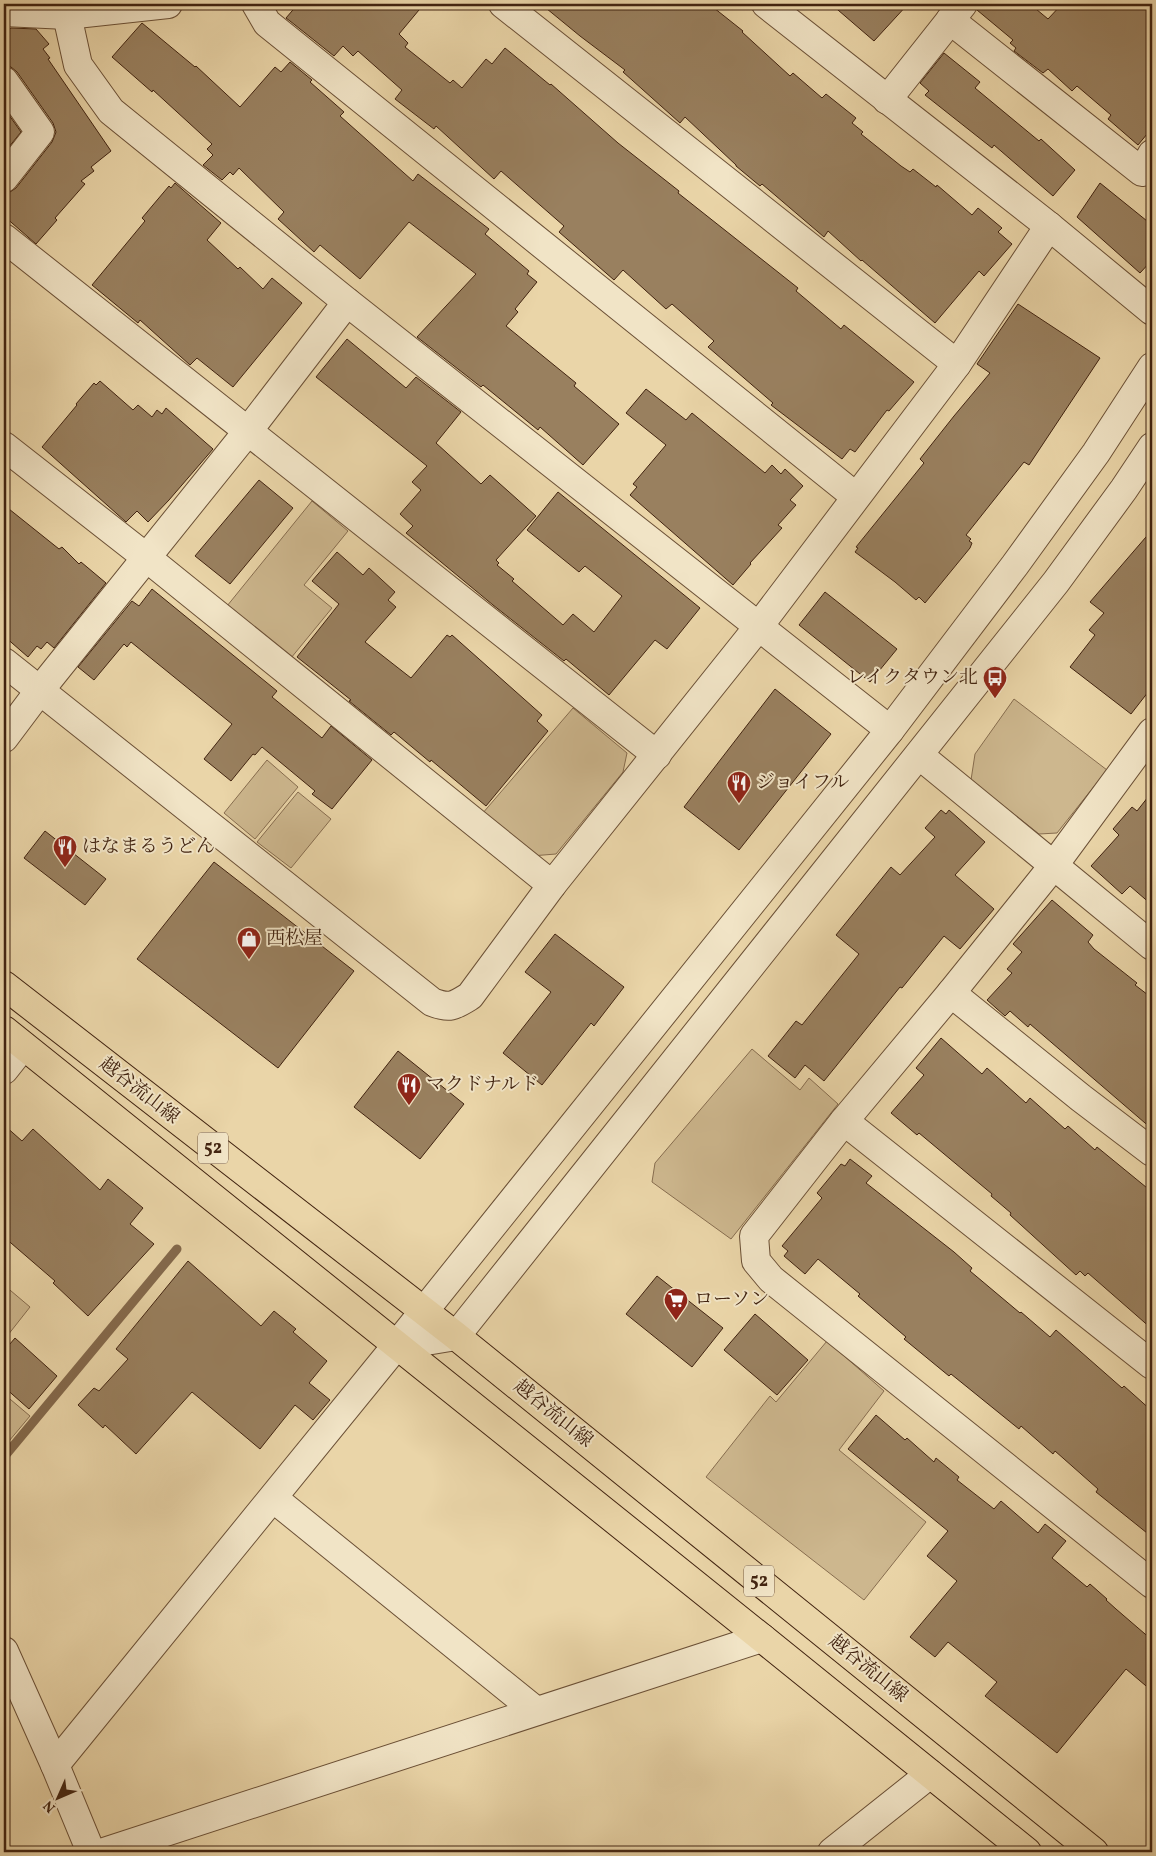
<svg xmlns="http://www.w3.org/2000/svg" width="1156" height="1856" font-family="Vollkorn,'Noto Serif JP',serif">
  <style>
    .green { fill: #cdb78e; stroke: #876d4f }
    .lines { fill: none; stroke-linecap: round; stroke-linejoin: round }
    .stream { stroke: #84694c; stroke-width: 9 }
    .building { fill: #99805f; stroke: #412310 }
    .minor-casing { stroke: #6b5036; stroke-width: 30 }
    .tertiary-casing { stroke: #6b5036; stroke-width: 30 }
    .primary-casing { stroke: #412310; stroke-width: 30 }
    .minor { stroke: #f1e4c6; stroke-width: 28 }
    .tertiary { stroke: #f1e4c6; stroke-width: 28 }
    .primary { stroke: #ead5a8; stroke-width: 28 }
    .labels { text-anchor: middle; dominant-baseline: central; stroke-width: 4; stroke-linejoin: round; paint-order: stroke }
    .shield { fill: #f1e4c6; stroke: #765d47; stroke-width: 1 }
    .shield-label { font-size: 18px; font-weight: bold; fill: #412310 }
    .poi-label { font-size: 19px; fill: #412310; stroke: #f1e4c6; text-anchor: start }
    .street-label { font-size: 19px; fill: #412310; stroke: #f1e4c6 }
  </style>
  <rect width="100%" height="100%" fill="#ead5a8"/>
  <filter id="stains"><feTurbulence type="fractalNoise" baseFrequency=".004" numOctaves="4"/><feColorMatrix values="0 0 0 0 .2 0 0 0 0 .09 0 0 0 0 .02 0 0 0 .5 -.17"/></filter>
  <radialGradient id="worn" r=".72"><stop offset=".6" stop-color="#630" stop-opacity="0"/><stop offset="1" stop-color="#630" stop-opacity=".3"/></radialGradient>
  <g class="green">
    <path d="M312,501L348,531L304,585L332,608L291,658L227,606Z"/>
    <path d="M1014,699L1107,770L1057,833L1039,834L971,780L975,754Z"/>
    <path d="M573,708L627,753L623,772L556,854L531,856L482,814Z"/>
    <path d="M267,760L298,787L255,839L224,813Z"/>
    <path d="M298,792L331,819L291,868L257,842Z"/>
    <path d="M752,1049L800,1090L809,1078L838,1104L731,1239L652,1182L655,1163Z"/>
    <path d="M4,1285L30,1307L4,1340Z"/>
    <path d="M827,1341L884,1391L839,1450L926,1522L864,1600L706,1477L770,1396L776,1402Z"/>
    <path d="M4,1394L30,1416L4,1447Z"/>
  </g>
  <g class="lines">
    <path class="stream" d="M4,1457L177,1249"/>
  </g>
  <g class="building">
    <path d="M298,4H424L399,34L408,43L405,47L450,83L453,80L462,88L486,59L492,64L505,48L550,85L551,84L618,143L679,191L678,193L798,288L796,291L841,329L844,325L914,382L889,411L887,410L855,452L850,449L842,459L771,405L773,403L708,347L714,341L672,304L666,309L623,270L614,280L559,232L564,226L501,171L494,179L436,126L434,129L395,99L402,90L358,51L353,56L343,46L334,56L290,21L286,18Z"/>
    <path d="M541,4H709L743,31L742,32L790,76L793,73L822,98L826,94L856,118L852,123L863,132L861,134L901,166L910,172L913,169L936,187L937,185L972,215L978,208L1002,228L998,232L1012,244L984,276L979,271L935,323L862,260L861,261L828,231L824,237L762,184L760,186L736,166V165L685,117L680,123L623,72L625,70L580,36Z"/>
    <path d="M831,4H908L874,41Z"/>
    <path d="M978,4H1030L1048,19L1062,4H1152V128L1138,145L1108,119L1111,115L1077,86L1072,91L1048,69L1043,73L1014,51L1016,48L1010,43L1013,40L977,10Z"/>
    <path d="M142,23L195,67L196,66L240,107L275,67L281,72L290,62L312,80L310,82L344,112L340,116L413,181L418,174L489,229L485,234L529,271L527,274L537,282L515,309L518,312L506,326L576,383L574,386L619,424L583,465L540,427L538,430L483,385L481,387L417,337L476,274L409,222L360,279L320,245L314,252L278,219L284,212L239,168L233,175L230,172L222,180L203,165L213,155L207,149L212,144L153,90L152,92L112,57Z"/>
    <path d="M11,28L36,29L49,44L43,49L50,58L48,59L111,151L91,167L94,171L81,181L85,184L55,218L57,220L36,244L4,216V193L10,192L16,188L52,142L56,132L53,123L17,72L11,67L4,66V34Z"/>
    <path d="M944,53L980,82L975,88L1039,141L1041,139L1075,170L1053,196L994,145L992,148L925,95L929,91L920,83Z"/>
    <path d="M4,108L21,132L4,153Z"/>
    <path d="M175,183L221,223L207,240L238,269L240,267L263,289L272,278L302,303L233,387L197,358L190,365L140,320L138,323L92,285L145,221L142,218L169,186L171,188Z"/>
    <path d="M1100,183L1152,225V260L1140,273L1077,217Z"/>
    <path d="M1018,304L1100,358L1029,465L1024,462L966,535L971,539L969,541L972,543L970,548L925,603L919,597L916,600L895,582L855,552L858,548L856,547L924,463L920,459L954,416L990,373L977,364Z"/>
    <path d="M347,339L406,388L416,377L461,412L436,443L481,484L490,475L536,516L496,560L499,563L497,565L514,579L512,581L563,625L573,614L594,632L622,596L585,566L579,572L527,530L558,492L700,608L667,649L655,640L609,695L566,659L564,661L493,605L406,533L413,526L400,514L421,490L412,482L427,466L316,377Z"/>
    <path d="M100,381L133,410L138,405L152,417L157,410L162,414L166,408L213,449L169,500L148,522L137,511L126,522L42,447L77,405L76,404L94,383L96,385Z"/>
    <path d="M646,389L686,420L692,413L765,473L772,465L781,474L785,469L803,486L790,500L796,505L778,525L782,528L750,563L751,564L733,585L630,495L637,487L633,484L666,445L626,413Z"/>
    <path d="M259,480L293,508L230,584L195,556Z"/>
    <path d="M4,505L59,549L62,547L79,564L81,562L106,583L54,648L47,642L41,649L37,646L28,657L4,636Z"/>
    <path d="M1152,530V687L1131,714L1070,667L1095,635L1089,630L1104,613L1090,602Z"/>
    <path d="M337,552L363,575L369,568L395,592L388,600L396,607L365,642L411,678L447,635L450,637L452,635L542,715L537,721L548,731L486,806L431,760L430,762L394,732L391,735L349,701L351,700L297,657L339,604L312,581Z"/>
    <path d="M152,589L277,691L272,697L322,738L331,726L372,760L332,809L312,794L315,791L262,747L255,755L253,754L231,781L204,759L232,724L131,642L127,647L124,644L94,680L78,667L132,601L139,606Z"/>
    <path d="M825,592L897,649L870,682L799,625Z"/>
    <path d="M775,689L831,734L739,850L684,807Z"/>
    <path d="M1152,792V905L1130,886L1122,894L1091,866L1119,835L1113,829L1132,807L1137,811Z"/>
    <path d="M941,810L946,814L949,810L985,842L955,875L994,909L960,949L944,936L902,988L900,987L824,1081L805,1065L795,1078L768,1056L796,1021L802,1025L859,954L836,935L891,867L900,875L935,837L925,828Z"/>
    <path d="M45,831L106,879L85,905L24,858Z"/>
    <path d="M214,862L354,971L278,1068L137,959Z"/>
    <path d="M1052,900L1093,935L1088,942L1094,949L1137,983L1135,985L1152,998V1129L1030,1024L1028,1027L1010,1011L1005,1016L987,1000L1012,973L1007,969L1022,952L1013,944Z"/>
    <path d="M555,934L624,987L594,1026L591,1023L542,1085L503,1053L551,992L525,972Z"/>
    <path d="M941,1038L982,1074L987,1068L1026,1103L1030,1098L1065,1129L1068,1126L1095,1150L1097,1147L1152,1192V1329L1088,1273L1085,1276L1080,1271L1076,1275L1010,1215L1011,1213L991,1196L992,1194L919,1133L917,1135L891,1113L924,1075L916,1068Z"/>
    <path d="M398,1051L464,1104L420,1159L354,1107Z"/>
    <path d="M4,1125L22,1141L33,1129L100,1190L108,1179L143,1208L130,1224L154,1244L88,1316L53,1283L55,1281L4,1237Z"/>
    <path d="M850,1159L872,1176L866,1183L954,1252L972,1268L970,1271L1020,1313L1021,1312L1050,1337L1056,1330L1122,1388L1124,1386L1152,1411V1537L1096,1492L1098,1489L1055,1451L1053,1454L1021,1426L1019,1429L951,1374L949,1376L904,1339L906,1337L858,1296L860,1294L818,1259L805,1274L784,1256L788,1251L782,1246L822,1198L817,1193L841,1164L845,1166Z"/>
    <path d="M188,1261L261,1326L274,1311L296,1329L293,1332L327,1361L309,1383L330,1400L313,1420L295,1405L260,1449L192,1392L136,1454L105,1425L103,1428L78,1405L94,1388L99,1391L128,1359L116,1349Z"/>
    <path d="M657,1276L723,1328L692,1367L626,1314Z"/>
    <path d="M755,1314L808,1360L777,1395L724,1350Z"/>
    <path d="M15,1338L57,1376L29,1409L4,1387V1351Z"/>
    <path d="M876,1415L905,1440L907,1438L934,1462L936,1458L959,1477L957,1480L994,1509L1001,1501L1038,1533L1045,1524L1066,1541L1052,1558L1087,1587L1090,1584L1107,1599L1106,1600L1116,1609L1152,1640V1691L1126,1669L1057,1753L985,1696L997,1682L948,1642L935,1657L910,1637L957,1581L927,1556L948,1531L848,1449Z"/>
  </g>
  <g class="lines">
    <defs>
      <g id="minor">
        <path d="M256,4L267,23L855,496"/>
        <path d="M503,4L957,364"/>
        <path d="M766,4L1049,226L1152,311"/>
        <path d="M4,12L67,15L168,4"/>
        <path d="M67,15L78,65L111,111L347,302L890,730"/>
        <path d="M950,20L1142,172L1152,154"/>
        <path d="M4,81L40,132L4,178"/>
        <path d="M887,100L963,4"/>
        <path d="M4,238L657,755"/>
        <path d="M4,446L147,558L552,885"/>
        <path d="M4,662L432,1002C450,1009 454,1006 470,996L552,885L759,626L957,364L1049,226"/>
        <path d="M1152,732L1054,865L951,993L844,1121L754,1236L756,1261L771,1279L1152,1584"/>
        <path d="M4,738L40,690L248,431L347,302"/>
        <path d="M919,755L1152,946"/>
        <path d="M951,993L1081,1098L1152,1152"/>
        <path d="M4,1070L23,1046"/>
        <path d="M844,1121L1152,1365"/>
        <path d="M273,1498L536,1711"/>
        <path d="M4,1651L55,1765L91,1852"/>
        <path d="M104,1852L762,1638"/>
        <path d="M832,1852L930,1774"/>
      </g>
      <g id="tertiary">
        <path d="M396,1346L456,1336L1056,582L1124,489L1152,447"/>
        <path d="M55,1765L396,1346L890,730L1015,565L1096,453L1152,367"/>
      </g>
      <g id="primary">
        <path d="M4,985L456,1336L1094,1852"/>
        <path d="M4,1030L762,1638L1027,1852"/>
      </g>
    </defs>
    <use href="#minor" class="minor-casing"/>
    <use href="#tertiary" class="tertiary-casing"/>
    <use href="#primary" class="primary-casing"/>
    <use href="#minor" class="minor"/>
    <use href="#tertiary" class="tertiary"/>
    <use href="#primary" class="primary"/>
  </g>
  <defs>
    <symbol id="bus-pin" viewBox="-11 -11 22 30"><path d="M0 17L-7.5 6A9.5 9.5 0 1 1 7.5 6Z" fill="#8f2418" stroke="#f1e4c6"/><path d="M-5-6H5V4H4V6H2V4H-2V6H-4V4H-5ZM-3.5-4V0h7V-4ZM-3.5 1.2v1.5H-2V1.2ZM2 1.2v1.5H3.5V1.2Z" fill="#fff"/></symbol>
    <symbol id="restaurant-pin" viewBox="-11 -11 22 30"><path d="M0 17L-7.5 6A9.5 9.5 0 1 1 7.5 6Z" fill="#8f2418" stroke="#f1e4c6"/><path d="M-5-6h1v4h1v-4h1v4h1v-4h1v5L-1.5 .5V6h-2V.5L-5-1ZM5-6V6H3V1.5H1.5Q1.5-4 5-6Z" fill="#fff"/></symbol>
    <symbol id="shop-pin" viewBox="-11 -11 22 30"><path d="M0 17L-7.5 6A9.5 9.5 0 1 1 7.5 6Z" fill="#8f2418" stroke="#f1e4c6"/><path d="M-5-2.5h2.3a2.7 3.5 0 0 1 5.4 0H5L5.5 6h-11ZM-1.5-2.5h3a1.5 2.3 0 0 0-3 0Z" fill="#fff"/></symbol>
    <symbol id="supermarket-pin" viewBox="-11 -11 22 30"><path d="M0 17L-7.5 6A9.5 9.5 0 1 1 7.5 6Z" fill="#8f2418" stroke="#f1e4c6"/><path d="M-6-5.5h2.5l.6 2H6L4.5 2H-2.5L-4.4-4H-6ZM-1.5 3.2a1.3 1.3 0 1 0 .1 0ZM3 3.2a1.3 1.3 0 1 0 .1 0Z" fill="#fff"/></symbol>
  </defs>
  <g fill-rule="evenodd">
    <use href="#bus-pin" x="981" y="664" width="28" height="38"/>
    <use href="#restaurant-pin" x="725" y="769" width="28" height="38"/>
    <use href="#restaurant-pin" x="51" y="833" width="28" height="38"/>
    <use href="#shop-pin" x="235" y="925" width="28" height="38"/>
    <use href="#restaurant-pin" x="395" y="1071" width="28" height="38"/>
    <use href="#supermarket-pin" x="662" y="1286" width="28" height="38"/>
  </g>
  <g class="labels">
    <g class="shield">
      <rect x="198" y="1132.5" width="30" height="31" rx="4"/>
      <rect x="744" y="1565.5" width="30" height="31" rx="4"/>
    </g>
    <g class="shield-label">
      <text x="213" y="1148">52</text>
      <text x="759" y="1581">52</text>
    </g>
    <g class="poi-label">
      <text x="978" y="678" text-anchor="end">レイクタウン北</text>
      <text x="756" y="783">ジョイフル</text>
      <text x="82" y="847">はなまるうどん</text>
      <text x="266" y="939">西松屋</text>
      <text x="426" y="1085">マクドナルド</text>
      <text x="694" y="1300">ローソン</text>
    </g>
    <g class="street-label">
      <text transform="translate(139 1091) rotate(38)">越谷流山線</text>
      <text transform="translate(553 1414) rotate(39)">越谷流山線</text>
      <text transform="translate(868 1669) rotate(39)">越谷流山線</text>
    </g>
  </g>
  <rect width="1156" height="1856" fill="none" stroke="#ead5a8" stroke-width="20"/>
  <rect x="5" y="5" width="1146" height="1846" fill="none" stroke="#412310" stroke-width="2.5"/>
  <rect x="10" y="10" width="1136" height="1836" fill="none" stroke="#412310"/>
  <g transform="translate(58 1798) rotate(225)" stroke="#f1e4c6" stroke-width="4" paint-order="stroke">
  <path d="M0-4L9 19L0 12L-9 19Z" fill="#412310"/>
  <text y="-8" font-size="14" font-weight="bold" text-anchor="middle" fill="#412310">N</text>
  </g>
  <rect width="100%" height="100%" filter="url(#stains)"/>
  <rect width="100%" height="100%" fill="url(#worn)"/>
</svg>
